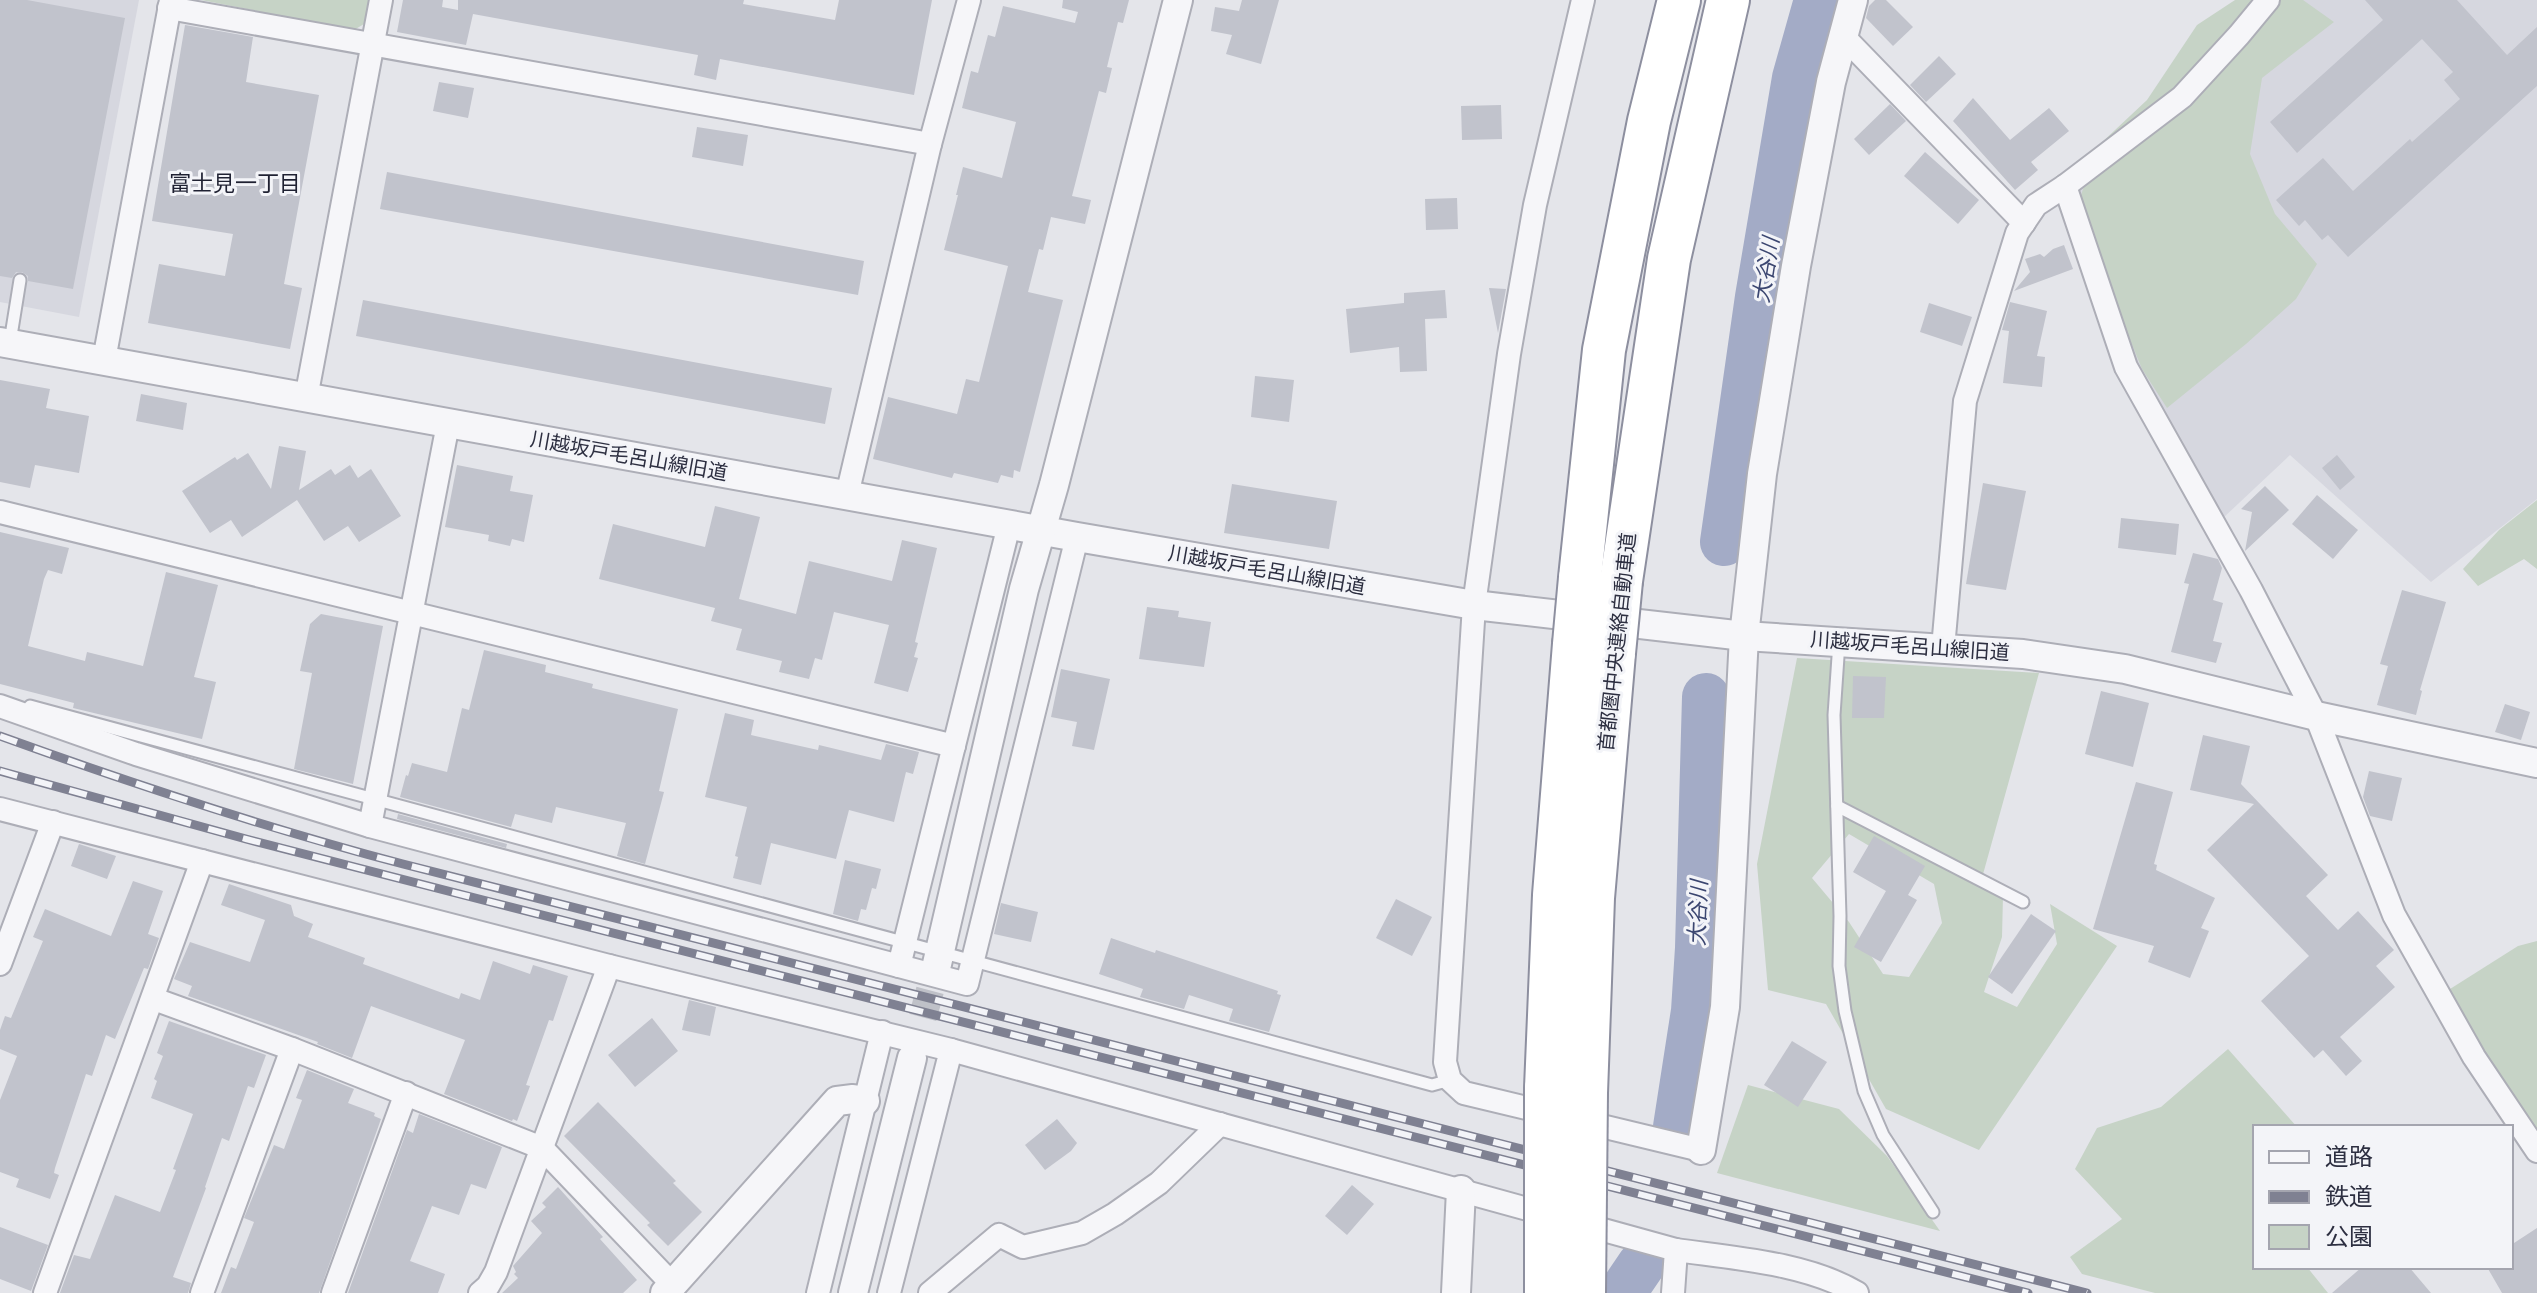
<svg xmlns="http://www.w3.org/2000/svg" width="2537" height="1293" font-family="Helvetica,'Noto Sans JP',sans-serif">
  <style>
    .built { fill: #d6d7df }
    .green { fill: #c6d3c6; fill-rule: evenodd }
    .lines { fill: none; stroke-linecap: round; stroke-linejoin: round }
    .river { stroke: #a3abc6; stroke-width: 48 }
    .building { fill: #c1c3cc }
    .tertiary-tunnel { stroke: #bfc1c8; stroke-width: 28; stroke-dasharray: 28 14; stroke-linecap: butt }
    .service-casing { stroke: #adaeb7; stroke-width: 15 }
    .minor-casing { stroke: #adaeb7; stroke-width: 26 }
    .tertiary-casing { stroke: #adaeb7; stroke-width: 32 }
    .motorway-casing { stroke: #8d8f9f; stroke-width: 46 }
    .service { stroke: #f6f6f9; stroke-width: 11 }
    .minor { stroke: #f6f6f9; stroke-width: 22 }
    .tertiary { stroke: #f6f6f9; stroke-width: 28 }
    .motorway { stroke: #fff; stroke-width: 42 }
    .rail-casing { stroke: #7f8192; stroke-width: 9 }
    .rail { stroke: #f3f4f8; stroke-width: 6; stroke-dasharray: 18; stroke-linecap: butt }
    .motorway-bridge-casing { stroke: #8d8f9f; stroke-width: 46; stroke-linecap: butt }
    .motorway-bridge { stroke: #fff; stroke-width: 42 }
    .labels { text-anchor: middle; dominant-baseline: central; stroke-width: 6; stroke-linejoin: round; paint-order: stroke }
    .street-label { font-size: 20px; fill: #2d2f41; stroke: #f3f4f8 }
    .neighbourhood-label { font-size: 22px; fill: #1f2132; stroke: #f3f4f8 }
    .water-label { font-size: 22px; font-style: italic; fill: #3b4670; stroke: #f3f4f8 }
  </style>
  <rect width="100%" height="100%" fill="#e4e5ea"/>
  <g class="built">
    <path d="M0,0H139L79,317L0,302Z"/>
    <path d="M2274,0H2537V499L2431,582L2290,455L2222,519L2139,374L2078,197L2080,184Z"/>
  </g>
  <g class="green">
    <path d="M201,0H369L364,24L354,30Z"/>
    <path d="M2235,0H2303L2334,22L2262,78L2250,154L2275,214L2317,264L2296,299L2246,344L2167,408L2142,369L2115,303L2081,195L2098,146L2147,100L2197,25Z"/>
    <path d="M2537,500V569L2524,559L2478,586L2463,569L2499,530Z"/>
    <path d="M1797,658L2039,673L1980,885L2003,896L2002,937L1984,992L2017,1007L2057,944L2050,904L2117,946L1979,1150L1886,1109L1826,1004L1768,990L1757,864ZM1849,834L1934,884L1942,923L1909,977L1883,974L1849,922L1812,878Z"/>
    <path d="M2537,941V1134L2474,1038L2450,989L2518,946Z"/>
    <path d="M2228,1049L2297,1127H2255V1267H2307L2328,1293H2155L2082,1274L2070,1257L2122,1219L2075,1169L2097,1128L2161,1107Z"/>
    <path d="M1748,1085L1839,1109L1887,1156L1940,1231L1717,1173Z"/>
  </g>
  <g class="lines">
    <g class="river">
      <path d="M1724,542L1759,297L1796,78L1818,0"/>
      <path d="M1677,1127L1695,1011L1699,948L1706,697"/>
      <path d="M1622,1293L1641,1265"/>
    </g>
  </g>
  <g class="building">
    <path d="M0,0H27L125,18L73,289L28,281V276L22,272H16L12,278L0,276Z"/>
    <path d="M403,0H443L442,7L458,10V0H744L743,4L835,20L839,0H932L914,95L720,59L716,80L694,75L698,55L473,14L466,45L397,32Z"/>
    <path d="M1063,0H1129L1123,23L1118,22L1107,67L1112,68L1106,93L1099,91L1072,196L1091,200L1085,224L1051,217L1043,250L1039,249L1028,292L1063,300L1020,472L1014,470L1013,478L1001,475L998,483L954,473L952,478L873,459L888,397L957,414L966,379L979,382L1008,266L944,250L958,195H956L963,167L1002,178L1016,122L962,108L971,71L978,73L988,35L995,37L1003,6L1075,23L1078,12L1062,8Z"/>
    <path d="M1242,0H1279L1261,64L1226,54L1232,35L1211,31L1215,7L1239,11Z"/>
    <path d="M1875,0H1886L1913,27L1893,46L1866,18L1869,6Z"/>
    <path d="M2365,0H2457L2507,55L2537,27V86L2348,257L2328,235L2322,240L2305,220L2299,226L2276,200L2323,158L2353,191L2410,139L2412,142L2460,99L2444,80L2453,72L2422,39L2297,153L2270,122L2383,20Z"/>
    <path d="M185,25L253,37L246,82L319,95L284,284L302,288L290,349L148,323L159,264L225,276L233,234L152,221Z"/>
    <path d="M1939,56L1956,74L1926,102L1910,85Z"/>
    <path d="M439,82L474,88L468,118L433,111Z"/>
    <path d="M1973,98L2010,140L2049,108L2069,131L2031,162L2038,170L2015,190L1953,121Z"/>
    <path d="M1890,104L1906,121L1869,155L1854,139Z"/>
    <path d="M1501,105L1502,139L1462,140L1461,106Z"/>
    <path d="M697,127L748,135L743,166L692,157Z"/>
    <path d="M1925,152L1979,200L1958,224L1904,176Z"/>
    <path d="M387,172L864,261L858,295L380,209Z"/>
    <path d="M1457,198L1458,229L1426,230L1425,199Z"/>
    <path d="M2064,245L2073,269L2014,291L2030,272L2025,259L2040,254L2044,257L2053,249Z"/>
    <path d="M1489,288L1506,289L1498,333Z"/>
    <path d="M1445,290L1447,318L1425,319L1427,371L1400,372L1399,347L1350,353L1346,309L1404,303V293Z"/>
    <path d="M363,300L832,388L825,424L356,336Z"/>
    <path d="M2010,302L2047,311L2037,356L2045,357L2042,387L2003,383L2009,331L2002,330Z"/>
    <path d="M1929,303L1972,317L1962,346L1920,332Z"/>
    <path d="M1255,376L1294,380L1289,422L1251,417Z"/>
    <path d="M0,380L50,389L46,408L89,416L79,473L35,465L30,488L0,482Z"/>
    <path d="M141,394L187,403L183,430L136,421Z"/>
    <path d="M279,446L306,451L299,490L331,469L335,475L350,465L358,478L371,469L401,516L359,542L348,526L324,541L297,500L242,537L231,520L210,533L182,491L235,457L237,460L248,453L271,489Z"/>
    <path d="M2337,455L2355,477L2340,490L2322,468Z"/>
    <path d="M457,465L513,476L510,491L533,495L524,542L512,539L510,546L488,541L489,535L445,527Z"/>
    <path d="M1983,483L2026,491L2006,590L1966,584Z"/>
    <path d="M1232,484L1337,501L1329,549L1224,533Z"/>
    <path d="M2265,486L2289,510L2245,551L2252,512L2241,509Z"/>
    <path d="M2317,495L2358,530L2333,559L2292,524Z"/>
    <path d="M715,506L760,517L739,599L796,614L809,561L892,581L902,540L937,548L915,642L918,643L914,657L918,658L908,692L874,683L889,625L834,612L822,660L815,658L809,679L779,672L782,661L736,650L742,629L711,621L715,608L599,579L613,524L705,547Z"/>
    <path d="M2121,518L2179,524L2176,555L2118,548Z"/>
    <path d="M0,532L69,548L62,574L48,570L44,579L28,646L85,661L87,652L143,666L166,572L218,585L194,677L216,682L202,739L73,708L74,703L0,684Z"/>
    <path d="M2193,553L2218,559L2222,568L2213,600L2223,603L2213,641L2222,643L2216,663L2171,652L2189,584L2184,583Z"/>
    <path d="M2402,590L2446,602L2420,690L2422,691L2416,715L2377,705L2388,666L2380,664Z"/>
    <path d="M1147,607L1179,611L1178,617L1211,622L1204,667L1139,659Z"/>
    <path d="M321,614L383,626L353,784L294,769L312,673L300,671L310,624Z"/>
    <path d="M484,650L546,665L545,672L593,684L592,688L678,709L659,791L664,792L645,864L617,856L626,823L556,807L552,823L515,814L511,827L400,797L406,775L408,776L412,763L447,772L462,708L469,710Z"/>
    <path d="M1061,669L1110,679L1094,750L1072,746L1077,722L1051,717Z"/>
    <path d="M1853,676L1886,677L1884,718H1852Z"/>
    <path d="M2101,691L2149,703L2133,767L2085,754Z"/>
    <path d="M2505,704L2530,712L2521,740L2495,732Z"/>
    <path d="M725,713L754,720L751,735L818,750L819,745L881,760L886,744L919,752L913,774L906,772L894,822L849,810L836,859L771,843L761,885L733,878L738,857L735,856L747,807L705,797Z"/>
    <path d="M2203,735L2250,746L2241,784L2328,875L2306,896L2338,930L2358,911L2394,950L2376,966L2395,987L2340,1037L2362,1061L2346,1076L2323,1050L2314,1058L2261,1001L2309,956L2207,850L2254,804L2190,790Z"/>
    <path d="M2369,771L2402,778L2392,821L2370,816L2363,797Z"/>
    <path d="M2136,782L2173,792L2154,864L2157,865L2156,870L2215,898L2201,928L2209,931L2190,978L2148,962L2154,946L2093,929Z"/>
    <path d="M398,814L507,844L506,848L397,819Z"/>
    <path d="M1874,836L1925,866L1908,895L1917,900L1881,962L1854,947L1886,891L1853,872Z"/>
    <path d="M79,844L116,856L107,879L71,866Z"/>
    <path d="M845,860L881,869L876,889L872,888L866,910L861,909L858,921L833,914Z"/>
    <path d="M133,881L163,891L148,934L159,938L148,969L144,968L115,1039L106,1035L92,1076L86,1074L55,1168L54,1173L59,1175L50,1199L16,1187L19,1179L0,1172V1100L17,1056L0,1049V1030L5,1016L11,1018L43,941L33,937L45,909L111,936Z"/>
    <path d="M229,884L291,905L294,916L313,924L308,937L365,958L363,964L459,999L461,993L480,1000L493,961L530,974L533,965L568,976L553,1021L549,1020L526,1085L530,1086L517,1121L513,1119L512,1121L444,1094L465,1040L371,1006L352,1058L317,1044L318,1042L188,996L192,986L174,979L190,942L250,962L265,920L221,905Z"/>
    <path d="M1396,899L1432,917L1412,956L1376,938Z"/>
    <path d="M1001,903L1038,912L1031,942L994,934Z"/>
    <path d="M2031,914L2056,931L2012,994L1988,977Z"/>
    <path d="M1111,938L1155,953L1156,950L1278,991L1277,994L1281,995L1269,1032L1229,1021L1233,1009L1189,995L1184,1009L1140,997L1143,989L1099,974Z"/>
    <path d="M689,1000L716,1007L710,1036L682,1030Z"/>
    <path d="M652,1018L678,1051L635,1087L608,1055Z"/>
    <path d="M169,1021L266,1055L254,1088L248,1086L229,1141L222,1138L205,1187L206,1188L173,1277L191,1283L188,1293H60L74,1255L90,1259L115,1195L160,1212L176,1170L173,1169L193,1114L151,1098L157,1081L154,1079L163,1056L157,1053Z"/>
    <path d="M1792,1041L1827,1062L1798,1107L1764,1085Z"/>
    <path d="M307,1070L354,1089L348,1103L375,1113L374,1116L381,1119L319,1293H221L231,1267L236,1269L254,1222L244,1218L274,1145L284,1149L302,1100L296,1098Z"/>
    <path d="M598,1102L676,1181L673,1183L702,1212L668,1246L647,1225L650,1223L564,1136Z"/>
    <path d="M419,1114L502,1147L486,1189L471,1184L459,1215L432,1206L410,1261L445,1274L438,1293H348L407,1130L413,1133Z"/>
    <path d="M1057,1119L1077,1143L1071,1151L1045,1170L1025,1145Z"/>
    <path d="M1352,1185L1374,1204L1347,1235L1325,1216Z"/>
    <path d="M558,1187L603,1237L600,1239L637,1280L623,1293H502L518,1278L514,1274L516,1272L513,1266L542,1233L531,1221L546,1207L542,1203Z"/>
    <path d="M0,1227L48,1245L31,1291L0,1279Z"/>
    <path d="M2537,1228V1293H2502L2487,1267H2511V1245Z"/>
    <path d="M2362,1267H2409L2431,1293H2332Z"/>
  </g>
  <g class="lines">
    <path class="tertiary-tunnel" d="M912,1058L937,964"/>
    <defs>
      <g id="service">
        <path d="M10,342L20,280"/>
        <path d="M1839,642L1834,715L1840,916L1839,966L1845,1011L1864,1091L1883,1135L1933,1212"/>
        <path d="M30,706L1432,1085L1450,1080"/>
        <path d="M1837,806L2023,902"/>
      </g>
      <g id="minor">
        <path d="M1583,0L1535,205L1509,354L1474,605L1445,1062L1450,1080L1464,1093L1701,1150"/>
        <path d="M169,8L930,144"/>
        <path d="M1843,36L2024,223"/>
        <path d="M2065,186L2126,367L2251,590L2316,716L2394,915L2474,1057L2537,1151"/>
        <path d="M104,360L171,0"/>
        <path d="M306,398L381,0"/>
        <path d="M847,495L930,144L969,0"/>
        <path d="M0,512L954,746"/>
        <path d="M1943,648L1965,401L2017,233L2036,205L2065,186L2182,97L2239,35L2268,0"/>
        <path d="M0,706L136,754L370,826L967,984L1077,537"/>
        <path d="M0,809L609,966L951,1050L889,1293"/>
        <path d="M370,826L448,424"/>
        <path d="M0,964L53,822"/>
        <path d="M899,966L1009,525"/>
        <path d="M154,999L292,1049L542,1148L673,1285"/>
        <path d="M951,1050L1676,1250L1673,1293"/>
        <path d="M1676,1250C1733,1258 1807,1263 1857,1293"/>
        <path d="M45,1293L202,861"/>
        <path d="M202,1293L292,1049"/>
        <path d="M333,1293L406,1093"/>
        <path d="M480,1293L488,1286L496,1272L609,966"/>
        <path d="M818,1293L882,1032"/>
        <path d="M930,1293L999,1235L1023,1247L1082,1233L1115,1214L1159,1183L1220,1124"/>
      </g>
      <g id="tertiary">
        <path d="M0,342L1077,537L1474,605L1744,636L2023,654L2125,669L2316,716L2537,763"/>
        <path d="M937,964L1024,589L1054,485L1178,0"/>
        <path d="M1701,1150L1725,1007L1744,636L1762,474L1796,266L1831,82L1853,0"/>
        <path d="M665,1293L837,1101L853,1099L865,1101"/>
        <path d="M853,1293L912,1058"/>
        <path d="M1456,1293L1461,1190"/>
      </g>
      <g id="motorway">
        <path d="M1580,578L1604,350L1649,121L1679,0"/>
        <path d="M1621,581L1669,259L1728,0"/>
        <path d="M1546,1088L1554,895L1574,644"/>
        <path d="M1586,1093L1593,898L1614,653"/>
      </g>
    </defs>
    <use href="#service" class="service-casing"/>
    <use href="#minor" class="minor-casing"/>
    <use href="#tertiary" class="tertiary-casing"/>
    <use href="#motorway" class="motorway-casing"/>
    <use href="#service" class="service"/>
    <use href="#minor" class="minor"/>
    <use href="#tertiary" class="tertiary"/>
    <use href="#motorway" class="motorway"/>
    <defs>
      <g id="rail">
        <path d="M0,736C133,784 266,828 403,864L2087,1293"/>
        <path d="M0,771L246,839L483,900L2028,1293"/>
      </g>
    </defs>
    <use href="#rail" class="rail-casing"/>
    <use href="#rail" class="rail"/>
    <defs>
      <g id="motorway-bridge">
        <path d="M1574,644L1580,578"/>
        <path d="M1614,653L1621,581"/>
        <path d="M1546,1293V1088"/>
        <path d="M1584,1293L1586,1093"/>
      </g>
    </defs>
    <use href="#motorway-bridge" class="motorway-bridge-casing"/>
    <use href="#motorway-bridge" class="motorway-bridge"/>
  </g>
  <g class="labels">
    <g class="street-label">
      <text transform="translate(629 456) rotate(10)">川越坂戸毛呂山線旧道</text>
      <text transform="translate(1267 570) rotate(10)">川越坂戸毛呂山線旧道</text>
      <text transform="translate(1617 642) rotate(-84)">首都圏中央連絡自動車道</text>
      <text transform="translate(1910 646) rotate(4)">川越坂戸毛呂山線旧道</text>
    </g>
    <g class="neighbourhood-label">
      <text x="235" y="183">富士見一丁目</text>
    </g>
    <g class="water-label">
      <text transform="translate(1766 270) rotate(-81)">大谷川</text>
      <text transform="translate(1698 913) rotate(-88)">大谷川</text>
    </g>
  </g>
  <rect x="2253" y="1125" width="260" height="144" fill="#f3f4f8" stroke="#a4a5af" stroke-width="2"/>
  <rect x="2269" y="1151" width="40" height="12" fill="#f6f6f9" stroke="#a4a5af" stroke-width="2"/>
  <text x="2325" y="1165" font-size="24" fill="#2d2f41">道路</text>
  <rect x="2269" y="1191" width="40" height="12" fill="#7f8192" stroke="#a4a5af" stroke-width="2"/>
  <text x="2325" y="1205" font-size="24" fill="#2d2f41">鉄道</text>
  <rect x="2269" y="1225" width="40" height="24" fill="#c6d3c6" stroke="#a4a5af" stroke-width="2"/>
  <text x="2325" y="1245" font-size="24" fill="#2d2f41">公園</text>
</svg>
